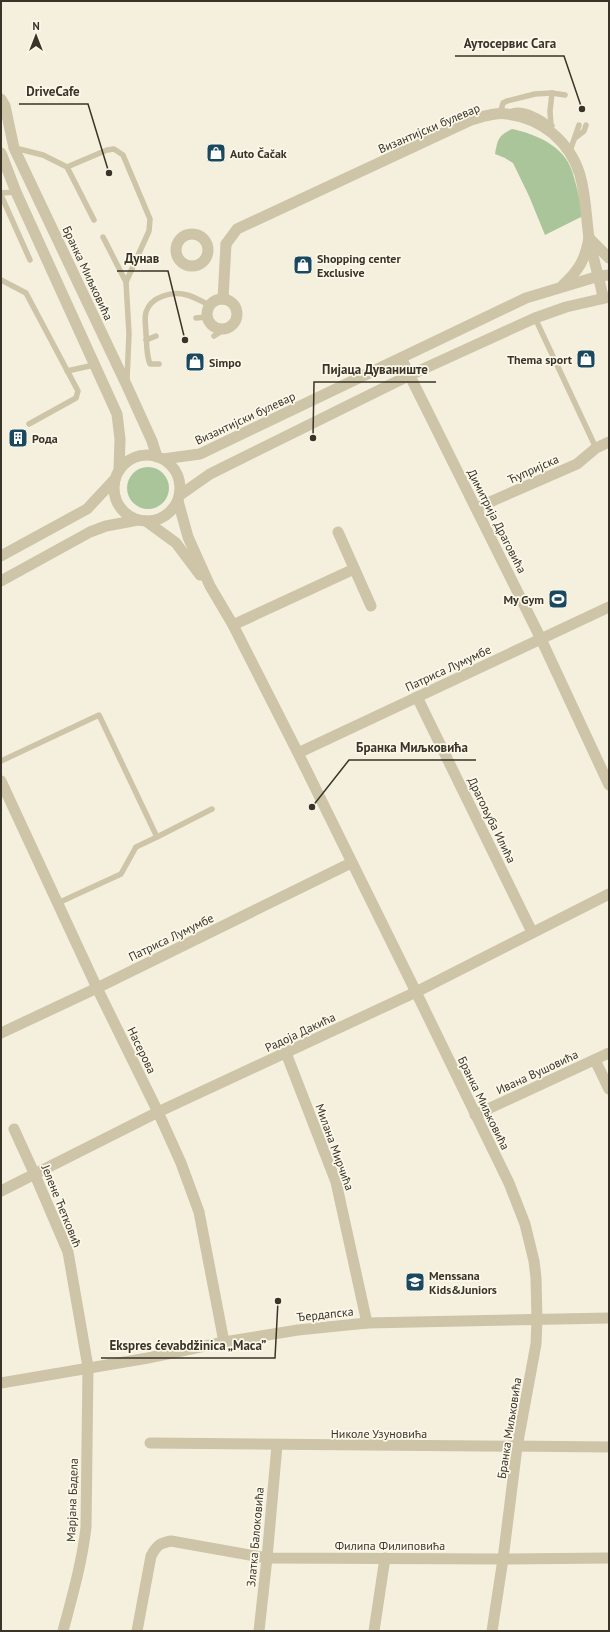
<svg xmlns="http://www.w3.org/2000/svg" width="610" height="1632" font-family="'PT Sans',sans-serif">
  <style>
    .green { fill: #abc59b }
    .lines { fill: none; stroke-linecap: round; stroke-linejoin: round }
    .service { stroke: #cec4a7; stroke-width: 5.5 }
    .minor { stroke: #cec4a7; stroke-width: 11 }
    .tertiary { stroke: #cec4a7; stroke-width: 11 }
    .labels { text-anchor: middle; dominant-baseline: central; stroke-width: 3.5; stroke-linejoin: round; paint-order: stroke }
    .street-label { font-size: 12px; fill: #3a3328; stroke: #fbf8ea }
    .poi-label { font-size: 12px; font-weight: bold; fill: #3a3328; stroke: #fbf8ea; text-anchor: start }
    .leader { fill: none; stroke: #3a3328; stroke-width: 1.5 }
    .callout-dot { fill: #3a3328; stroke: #fbf8ea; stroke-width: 1.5 }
    .callout-label { font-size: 13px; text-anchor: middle; font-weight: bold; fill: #3a3328; stroke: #fbf8ea; stroke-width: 3.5; stroke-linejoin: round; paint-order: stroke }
  </style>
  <rect width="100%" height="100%" fill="#f4f0dd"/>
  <g class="green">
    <path d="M512,129C536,134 564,146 572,171C577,186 580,201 583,216L545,235L529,196L513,163L505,158L495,154C498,139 498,136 512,129Z"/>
    <circle cx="148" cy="488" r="21"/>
  </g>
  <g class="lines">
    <g class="service">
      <path d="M552,93L565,95"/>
      <path d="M510,112C523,106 542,118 552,126"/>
      <path d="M500,114L503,103L507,101L535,94L552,93L550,111L551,125"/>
      <path d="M575,138L584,131L586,125"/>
      <path d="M15,148L43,155L67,167L94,220"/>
      <path d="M570,151L579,125"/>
      <path d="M67,167L107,150L114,149L123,155L150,219L149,231L126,282"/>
      <path d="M1,193L16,192"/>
      <path d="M1,195L30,260"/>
      <path d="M103,237L126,282L129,334L127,380"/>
      <path d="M1,280L26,293L78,391L76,398L29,424"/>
      <path d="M196,318L207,317"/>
      <path d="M535,318L596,448"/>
      <path d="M214,336L228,327"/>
      <path d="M146,340L156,336"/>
      <path d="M159,364H150C146,354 147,344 146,334C146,327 144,319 146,312C151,296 173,291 187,295C195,297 202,302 210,305"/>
      <path d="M67,371L94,365"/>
      <path d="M1,761L99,715L157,837L136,847L121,874L58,903"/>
      <path d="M157,837L212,809"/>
    </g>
    <g class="minor">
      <circle cx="192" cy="250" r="16"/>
      <path d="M226,244L237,229L471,120C482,117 496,112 507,114C542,118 570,142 580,175C586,196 586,217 589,238C593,258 599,277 603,297"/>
      <path d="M223,299L226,244"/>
      <circle cx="222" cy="314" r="15"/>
      <path d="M401,358L541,639L609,785"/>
      <path d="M476,508L577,464L596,448L609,442"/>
      <path d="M338,532L371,606"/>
      <path d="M233,625L354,569"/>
      <path d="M417,697L532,932"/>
      <path d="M298,753L609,607"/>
      <path d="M1,781L97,988L158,1112L181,1163L199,1212L224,1342"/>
      <path d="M1,1033L97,988L351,863"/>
      <path d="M286,1053L336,1182L367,1323"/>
      <path d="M595,1060L609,1089"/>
      <path d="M475,1115L609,1053"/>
      <path d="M14,1129L35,1175L68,1252L88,1367L86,1527C82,1563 72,1597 63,1631"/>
      <path d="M1,1191L158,1112L416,992L609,894"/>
      <path d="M1,1383L148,1358L224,1342L298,1330L367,1323L609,1318"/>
      <path d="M150,1443L609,1447"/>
      <path d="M137,1631L151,1556C157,1545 160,1543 171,1541L267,1558L503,1559L609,1558"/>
      <path d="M259,1631L267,1558L277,1445"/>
      <path d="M374,1631L385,1558"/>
    </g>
    <g class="tertiary">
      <path d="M1,99L5,106L14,148L127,386L152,441L157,457"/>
      <path d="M1,153L16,192L117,414L120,439L119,471"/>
      <path d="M589,238L609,258"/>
      <path d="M563,285C579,270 585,260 589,238"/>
      <circle cx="147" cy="488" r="33"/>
      <path d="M163,459L200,454L526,298L599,276L609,275"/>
      <path d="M180,495L210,474L410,375L535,318L566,307L609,297"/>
      <path d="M178,501L188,537L210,586L233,625L298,753L416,992L509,1183L525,1224L534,1261L536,1278L537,1320L536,1344L517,1447L503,1559L492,1631"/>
      <path d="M146,521L176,543L200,575"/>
      <path d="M1,556L87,509L115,479"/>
      <path d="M1,581L90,532L106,526L138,520"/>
    </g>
  </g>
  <defs>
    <symbol id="shop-square" viewBox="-11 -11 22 22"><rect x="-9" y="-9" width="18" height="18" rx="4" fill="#1a485f" stroke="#fbf8ea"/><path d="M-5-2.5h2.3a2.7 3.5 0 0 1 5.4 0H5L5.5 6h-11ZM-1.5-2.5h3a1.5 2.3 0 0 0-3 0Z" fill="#fff"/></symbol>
    <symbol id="building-square" viewBox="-11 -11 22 22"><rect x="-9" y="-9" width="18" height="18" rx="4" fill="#1a485f" stroke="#fbf8ea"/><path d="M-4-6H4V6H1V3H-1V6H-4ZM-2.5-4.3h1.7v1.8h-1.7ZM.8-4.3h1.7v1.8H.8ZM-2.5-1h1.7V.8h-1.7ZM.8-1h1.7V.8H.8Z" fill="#fff"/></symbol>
    <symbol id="stadium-square" viewBox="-11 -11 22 22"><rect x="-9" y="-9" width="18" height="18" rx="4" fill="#1a485f" stroke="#fbf8ea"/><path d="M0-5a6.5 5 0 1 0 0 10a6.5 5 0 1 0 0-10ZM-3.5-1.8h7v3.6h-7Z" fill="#fff"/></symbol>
    <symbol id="school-square" viewBox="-11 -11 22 22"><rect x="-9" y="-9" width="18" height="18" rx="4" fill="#1a485f" stroke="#fbf8ea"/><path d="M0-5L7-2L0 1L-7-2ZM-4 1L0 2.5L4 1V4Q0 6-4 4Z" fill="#fff"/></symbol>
  </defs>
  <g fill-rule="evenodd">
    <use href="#shop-square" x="205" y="142" width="22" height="22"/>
    <use href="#shop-square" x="292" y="254" width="22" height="22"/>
    <use href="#shop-square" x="575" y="348" width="22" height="22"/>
    <use href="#shop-square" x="184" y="351" width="22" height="22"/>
    <use href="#building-square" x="7" y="427" width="22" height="22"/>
    <use href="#stadium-square" x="547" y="588" width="22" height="22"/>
    <use href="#school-square" x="404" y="1271" width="22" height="22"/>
  </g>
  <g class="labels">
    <g class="street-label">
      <text transform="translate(429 128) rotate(-23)">Византијски булевар</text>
      <text transform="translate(88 273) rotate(65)">Бранка Миљковића</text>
      <text transform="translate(245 418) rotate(-25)">Византијски булевар</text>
      <text transform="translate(533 469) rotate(-24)">Ћупријска</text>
      <text transform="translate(497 521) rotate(63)">Димитрија Драговића</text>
      <text transform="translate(448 668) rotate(-25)">Патриса Лумумбе</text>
      <text transform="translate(492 820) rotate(64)">Драгољуба Илића</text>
      <text transform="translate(171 937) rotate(-26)">Патриса Лумумбе</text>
      <text transform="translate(300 1032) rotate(-25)">Радоја Дакића</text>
      <text transform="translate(142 1050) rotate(64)">Насерова</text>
      <text transform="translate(537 1072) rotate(-25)">Ивана Вушовића</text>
      <text transform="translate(484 1103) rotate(64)">Бранка Миљковића</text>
      <text transform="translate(335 1147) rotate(70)">Милана Мирчића</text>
      <text transform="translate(62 1206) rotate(68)">Јелене Ћетковић</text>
      <text transform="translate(325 1314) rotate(-6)">Ђердапска</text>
      <text transform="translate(509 1428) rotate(-81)">Бранка Миљковића</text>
      <text x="379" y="1433">Николе Узуновића</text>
      <text transform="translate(72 1500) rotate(-88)">Марјана Бадела</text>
      <text transform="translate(255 1537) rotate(-85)">Златка Балоковића</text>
      <text x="390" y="1545">Филипа Филиповића</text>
    </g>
    <g class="poi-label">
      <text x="230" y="153">Auto Čačak</text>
      <text x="317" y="258">Shopping center<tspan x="317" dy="14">Exclusive</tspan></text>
      <text x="572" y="359" text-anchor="end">Thema sport</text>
      <text x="209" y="362">Simpo</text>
      <text x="32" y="438">Рода</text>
      <text x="544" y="599" text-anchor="end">My Gym</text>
      <text x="429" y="1275">Menssana<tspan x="429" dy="14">Kids&amp;Juniors</tspan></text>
    </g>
  </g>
  <path class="leader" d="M582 109L564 56H455M109 173L88 104H19M185 340L168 271H117M313 438L314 382H436M312 807L349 760H476M278 1301L275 1358H101"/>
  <g class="callout-dot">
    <circle cx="582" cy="109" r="4"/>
    <circle cx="109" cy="173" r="4"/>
    <circle cx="185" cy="340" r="4"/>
    <circle cx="313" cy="438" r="4"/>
    <circle cx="312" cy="807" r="4"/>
    <circle cx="278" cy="1301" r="4"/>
  </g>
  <g class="callout-label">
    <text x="510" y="48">Аутосервис Сага</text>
    <text x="53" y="96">DriveCafe</text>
    <text x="142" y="263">Дунав</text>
    <text x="375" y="374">Пијаца Дуваниште</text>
    <text x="412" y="752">Бранка Миљковића</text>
    <text x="188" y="1350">Ekspres ćevabdžinica „Maca”</text>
  </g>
  <rect width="610" height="1632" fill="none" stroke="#3a3328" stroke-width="4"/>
  <g transform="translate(36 36)" stroke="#fbf8ea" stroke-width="3" paint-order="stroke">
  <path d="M0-3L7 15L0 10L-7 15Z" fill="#3a3328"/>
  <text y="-6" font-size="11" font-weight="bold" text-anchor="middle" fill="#3a3328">N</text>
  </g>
</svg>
